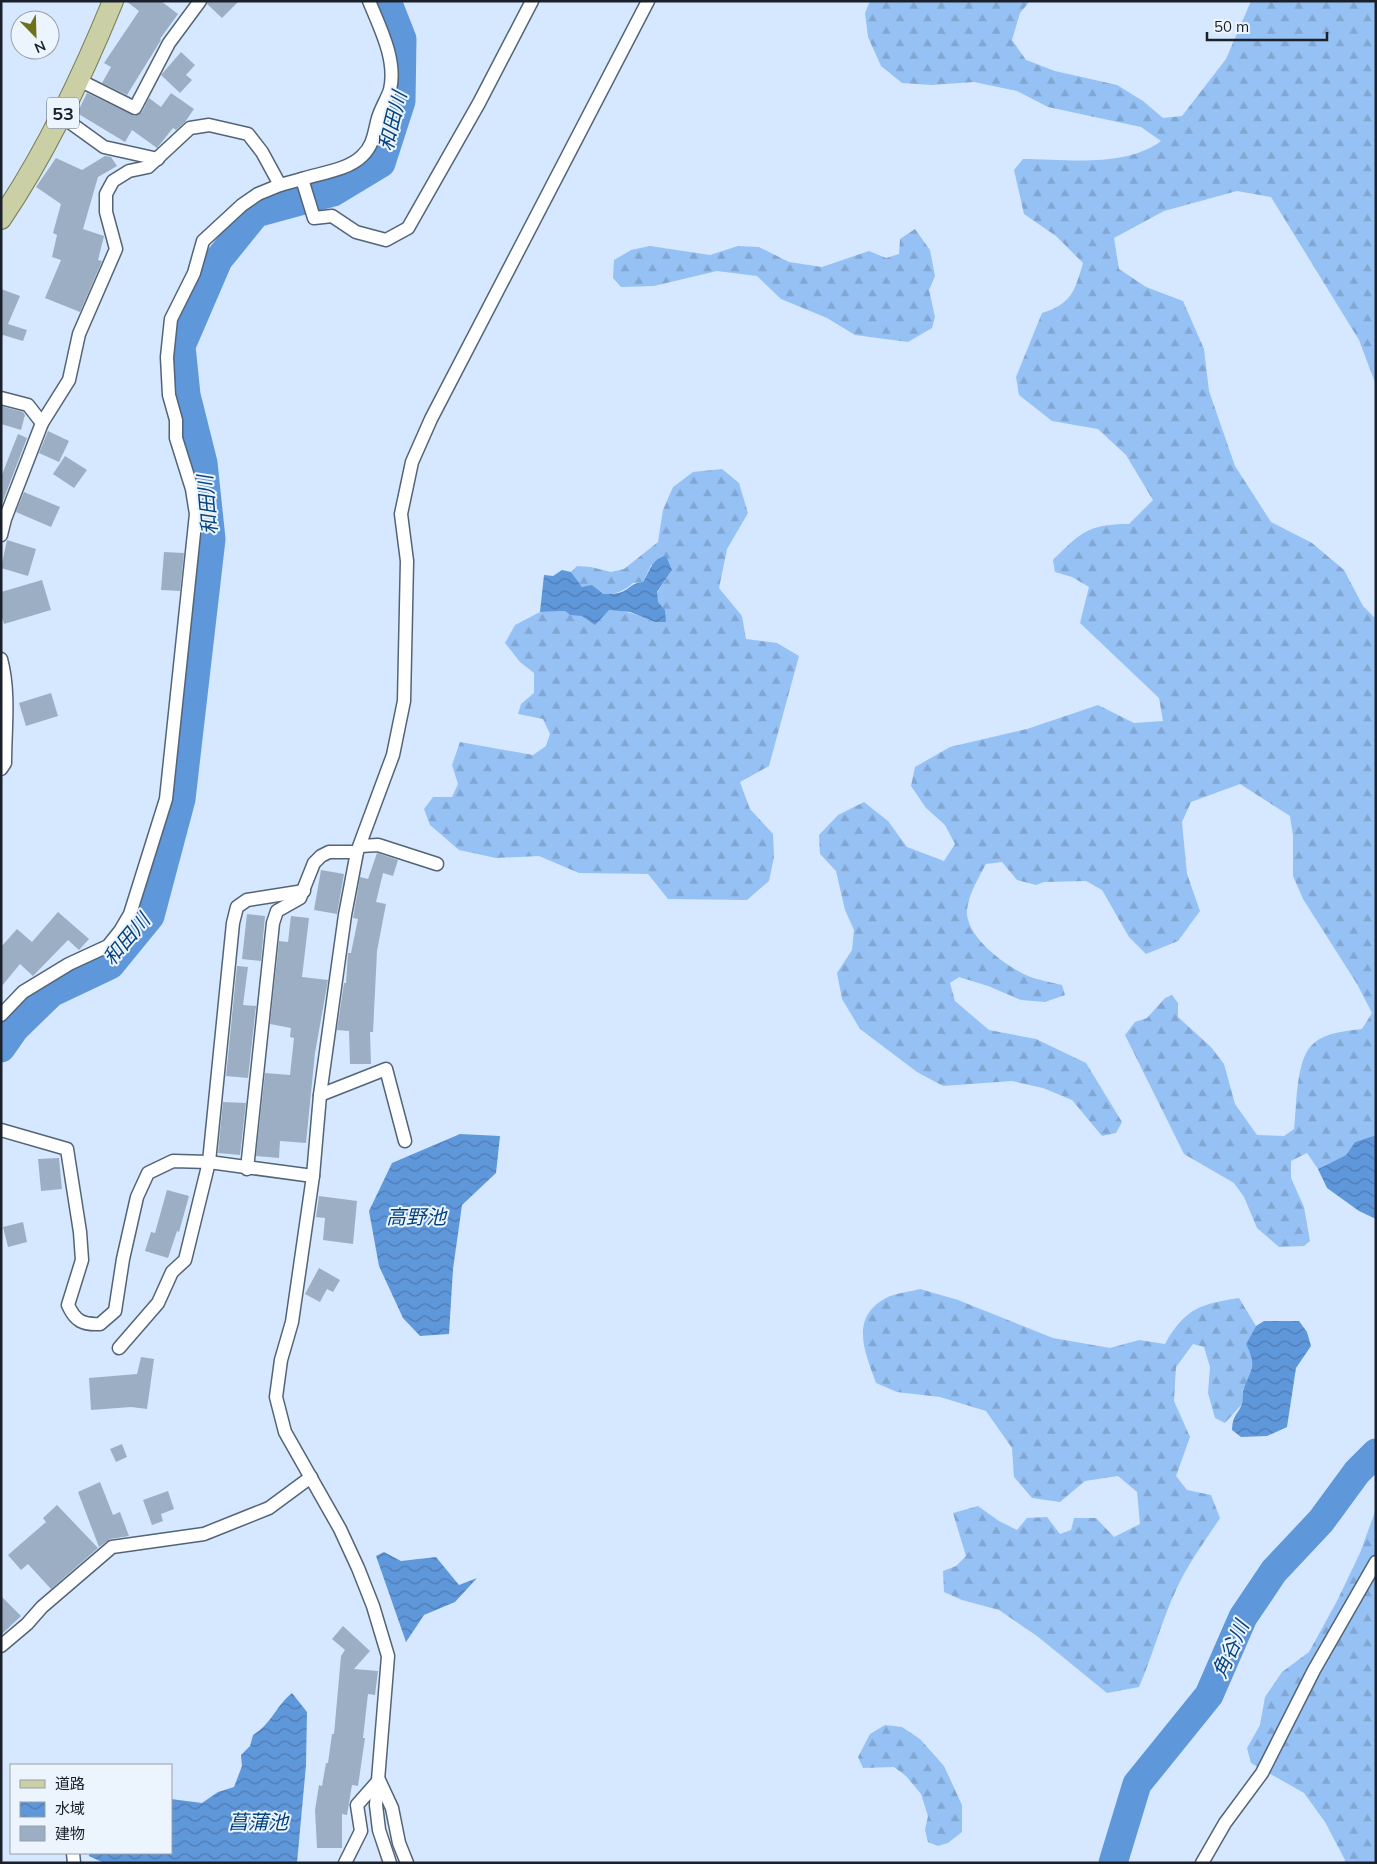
<svg xmlns="http://www.w3.org/2000/svg" width="1377" height="1864" font-family="Mulish,'Noto Sans JP',sans-serif">
  <style>
    .forest { fill: url(#forest-firs) }
    .water { fill: url(#water-waves) }
    .lines { fill: none; stroke-linecap: round; stroke-linejoin: round }
    .river { stroke: #5f97db; stroke-width: 29 }
    .building { fill: #9caec4 }
    .street-casing { stroke: #546477; stroke-width: 15 }
    .primary-casing { stroke: #777d53; stroke-width: 22 }
    .street { stroke: #fff; stroke-width: 12 }
    .primary { stroke: #cbcfa5; stroke-width: 20 }
    .labels { text-anchor: middle; dominant-baseline: central; stroke-width: 4; stroke-linejoin: round; paint-order: stroke }
    .shield { fill: #ecf4fd; stroke: #5a6069; stroke-width: 1 }
    .shield-label { font-size: 18px; font-weight: bold; fill: #1b212a }
    .water-label { font-size: 20px; font-style: italic; fill: #054380; stroke: #ecf4fd }
  </style>
  <defs>
    <pattern id="forest-firs" width="22" height="20" patternUnits="userSpaceOnUse" patternTransform="scale(1.25)"><rect width="22" height="20" fill="#96c1f5"/><path d="M5 1l3.5 6h-7zM16 11l3.5 6h-7z" fill="#81a6d2"/></pattern>
    <pattern id="water-waves" width="16" height="10" patternUnits="userSpaceOnUse" patternTransform="scale(1.25)"><rect width="16" height="10" fill="#5f97db"/><path d="M0 5q4-4 8 0t8 0" fill="none" stroke="#4e7bb2"/></pattern>
  </defs>
  <rect width="100%" height="100%" fill="#d5e8ff"/>
  <g class="forest">
    <path d="M870,1H1030L1020,13L1012,40L1026,60L1055,71L1117,85L1143,101L1163,118L1182,116L1226,59L1251,1H1376V385L1359,340L1271,197L1237,191L1164,211L1114,238L1119,269L1146,287L1183,301L1204,349L1209,391L1235,466L1271,522L1312,543L1344,570L1363,606L1376,619V1135L1355,1142L1346,1155L1318,1169L1307,1153L1291,1161V1178L1304,1207L1310,1241L1304,1246L1279,1247L1257,1228L1244,1197L1234,1183L1184,1154L1125,1035L1135,1022L1147,1018L1165,998L1172,995L1178,1003V1017L1211,1047L1224,1064L1235,1104L1257,1135L1284,1136L1294,1129C1297,1107 1295,1058 1314,1043C1327,1032 1346,1031 1362,1029L1372,1013L1357,984L1303,899L1293,876V836L1290,816L1240,784L1191,802L1182,822L1187,874L1200,911L1178,941L1146,954L1129,937L1102,890L1086,881L1044,882L1036,885L1017,880L1002,862L986,864C978,879 969,893 967,910C965,937 1006,966 1028,976C1038,980 1051,982 1062,985L1065,995L1045,1002L1021,1000L988,986L959,977L950,983L955,1001L989,1030L1036,1039L1086,1063L1122,1122L1116,1133L1102,1136L1072,1100L1043,1088L1012,1081L943,1086L917,1072L860,1029L842,999L837,973L852,950L854,930L845,910L836,871L820,854L819,835L838,815L864,802L888,821L907,847L944,861L955,844L945,825L926,808L911,786L915,767L950,747L1027,729L1098,705L1134,723L1163,721L1159,698L1080,623L1089,587L1072,577L1055,572L1053,560C1081,532 1089,524 1129,524L1153,500L1126,455L1098,429L1052,421L1019,395L1016,377L1042,313C1072,304 1075,290 1083,263L1056,236L1024,214L1014,170L1023,159C1066,159 1125,168 1161,141L1141,127L1048,107L1017,91L974,82L932,85L902,83L881,66L868,37L865,13Z"/>
    <path d="M915,229L930,250L935,276L929,290L935,317L932,328L908,342L855,335L827,318L781,299L757,276L717,271L654,286L621,287L613,278L614,260L631,250L650,246L710,255L738,246L759,247L789,262L822,267L869,251L886,258L899,254L900,239Z"/>
    <path d="M722,469L739,483L748,513L727,549L719,588L742,616L746,639L777,643L799,656L769,766L740,782L750,809L773,834L774,857L769,881L747,900L668,899L648,874L579,873L539,856L496,858L459,850L430,825L424,809L433,797H452L458,784L452,765L460,742L533,755L546,746L550,734L543,719L518,714L521,704L534,693V673L520,662L505,643L515,625L540,612L565,611L570,615C583,616 596,611 609,610C626,610 640,616 655,622L657,593L672,570L651,565L643,582L633,583C619,596 601,598 584,588C579,585 574,577 571,572L577,566L591,567L611,572L624,569L658,542L663,510L673,487L693,472Z"/>
    <path d="M920,1289L958,1300L1053,1338L1110,1348L1139,1340L1165,1344C1185,1308 1201,1304 1239,1298L1256,1326L1246,1344L1253,1359V1369L1243,1390L1242,1404L1225,1423L1215,1418L1208,1393L1210,1367L1204,1347L1193,1344L1176,1367L1174,1401L1190,1437L1176,1476L1187,1490L1211,1495L1220,1518C1205,1541 1187,1565 1176,1590C1161,1622 1153,1655 1139,1687L1107,1693L1037,1636L999,1610L962,1600L944,1592L943,1571L956,1566L966,1556L953,1513L978,1506L999,1521L1017,1530L1027,1518L1047,1517L1060,1534L1071,1530L1074,1518H1096L1114,1537L1140,1524L1137,1492L1118,1476L1085,1481L1060,1502L1032,1498L1014,1477L1012,1448L986,1411L940,1397L897,1392L876,1383C865,1352 849,1318 886,1298C895,1293 910,1292 920,1289Z"/>
    <path d="M1376,1509V1863H1344L1345,1860L1325,1822L1304,1793L1251,1763L1247,1748L1260,1725L1265,1697L1282,1672L1309,1652L1337,1601L1360,1553Z"/>
    <path d="M885,1725L902,1727L920,1739L944,1766L962,1805V1832L948,1843L938,1846L928,1842L925,1830L928,1816L921,1794L906,1776L894,1767L863,1768L858,1757L870,1734Z"/>
  </g>
  <g class="water">
    <path d="M666,556L672,570L657,592L658,602L665,610L666,622H655L630,612L609,610L595,625L582,616L570,615L565,611L540,612L544,575L553,576L562,570L571,572L582,587L592,585L603,594C609,594 619,594 624,591C632,586 633,583 643,582C650,571 652,558 666,556Z"/>
    <path d="M460,1134L500,1136L496,1173L462,1205L453,1269L449,1334L420,1336L403,1318L379,1266L369,1211L392,1163Z"/>
    <path d="M1376,1135V1219L1359,1211L1327,1188L1318,1169L1346,1155L1355,1142Z"/>
    <path d="M1264,1321H1299L1307,1332L1311,1346L1296,1368L1287,1427L1267,1436L1241,1437L1232,1430C1233,1414 1237,1416 1242,1404C1243,1399 1242,1393 1244,1388C1252,1367 1257,1367 1246,1344L1256,1326Z"/>
    <path d="M384,1552L401,1561L436,1557L459,1585L477,1578L455,1602L424,1615L406,1642L376,1556Z"/>
    <path d="M292,1693L307,1712L306,1765L297,1863H104L89,1856L90,1853H171V1799L202,1803L218,1792L234,1787L242,1766L241,1755L250,1746L253,1735C272,1723 276,1706 292,1693Z"/>
  </g>
  <g class="lines">
    <g class="river">
      <path d="M1,1048L15,1028L51,993L110,965L150,916L181,799L211,539L203,463L186,395L181,346L218,260L256,213L333,192L381,163L401,101L402,39L387,1"/>
      <path d="M1113,1863L1137,1784L1209,1695L1243,1617L1274,1571L1321,1521L1357,1472L1376,1453"/>
    </g>
  </g>
  <g class="building">
    <path d="M126,1H161L178,14L160,39L161,40L127,95L102,83L111,67L104,63L139,11Z"/>
    <path d="M208,1H239L222,18L207,4Z"/>
    <path d="M181,52L195,65L186,75L192,80L180,93L161,75Z"/>
    <path d="M87,93L135,116L142,112L149,98L161,107L171,93L194,109L185,122L176,130L173,128L157,148L132,130L125,142L77,113Z"/>
    <path d="M105,156L111,157L117,166L98,177L83,229L104,236L98,260L102,261L80,312L45,298L61,260L52,257L57,235L53,233L61,204L36,187L56,158L82,170Z"/>
    <path d="M1,289L20,296L8,324L27,330L23,341L3,335L1,339Z"/>
    <path d="M1,406L23,412L25,415L21,430L1,424Z"/>
    <path d="M48,431L69,441L59,462L39,453Z"/>
    <path d="M18,434L27,438L1,506V477Z"/>
    <path d="M65,456L87,470L74,488L53,474Z"/>
    <path d="M24,492L60,507L51,527L16,512Z"/>
    <path d="M7,540L36,549L28,576L1,568Z"/>
    <path d="M164,552L184,553L180,591L161,590Z"/>
    <path d="M42,580L51,610L4,624L1,614V592Z"/>
    <path d="M51,693L58,716L26,726L19,703Z"/>
    <path d="M377,853L398,860L393,876L383,873L376,902L386,904L377,951L373,1032H370L371,1064H350L349,1031L337,1030L344,983H346L348,953H351L358,919L353,918L360,877L368,879Z"/>
    <path d="M321,870L344,874L337,914L314,910Z"/>
    <path d="M58,912L89,939L79,950L68,940L33,976L20,964L1,987V947L17,929L32,942Z"/>
    <path d="M247,914L265,916L261,961L242,959Z"/>
    <path d="M291,916L309,918L302,977L328,980L315,1053L306,1143L280,1141L279,1158L256,1156L265,1073L290,1075L294,1038L290,1037L291,1028L270,1024L279,941L288,942Z"/>
    <path d="M237,966L248,967L243,1005L256,1006L248,1078L226,1076Z"/>
    <path d="M223,1102L246,1103L240,1155L218,1153Z"/>
    <path d="M59,1158L62,1189L41,1191L38,1159Z"/>
    <path d="M167,1190L189,1196L179,1232L177,1231L168,1258L145,1251L151,1232L155,1233Z"/>
    <path d="M319,1196L357,1201L353,1244L323,1240L325,1218L316,1217Z"/>
    <path d="M23,1222L27,1242L8,1247L3,1227Z"/>
    <path d="M319,1268L340,1280L333,1292L327,1289L320,1302L305,1294Z"/>
    <path d="M141,1357L154,1359L147,1409L131,1407L91,1410L89,1378L137,1374Z"/>
    <path d="M122,1444L127,1457L116,1462L110,1449Z"/>
    <path d="M100,1482L113,1515L120,1512L129,1536L110,1539L99,1547L78,1492Z"/>
    <path d="M168,1491L174,1509L161,1514L163,1521L152,1525L143,1500Z"/>
    <path d="M57,1505L98,1548L51,1589L28,1564L21,1570L8,1555L46,1522L43,1518Z"/>
    <path d="M1,1596L21,1616L1,1635Z"/>
    <path d="M343,1626L370,1651L354,1669L378,1671L375,1695L368,1694L363,1738H365L358,1786L352,1785L347,1815L342,1814V1848H317L315,1810L319,1785L322,1786L326,1763H328L332,1734H334L341,1656L345,1650L332,1639Z"/>
  </g>
  <g class="lines">
    <defs>
      <g id="street">
        <path d="M79,80L135,108L169,43L200,1"/>
        <path d="M61,116L104,147L158,159"/>
        <path d="M302,179C321,173 348,170 362,156C374,145 374,132 378,118C381,108 387,99 390,90C397,60 380,28 369,1"/>
        <path d="M1,398L28,405L42,423"/>
        <path d="M1,535L5,519L42,423L69,380L79,334L116,249L106,212V194L113,181L129,171L148,167L190,128L209,125L248,134L262,152L280,185L302,179L314,218L332,216L356,232L386,240L408,228L479,103L532,1"/>
        <path d="M1,659C10,691 5,730 5,763L1,769"/>
        <path d="M360,846L378,845L437,864"/>
        <path d="M1,1015L23,992L69,964L108,946L120,931L130,914L166,799L196,514L192,489L176,438V420L169,395L167,357L171,319L194,273L203,241L242,205L258,194L280,185"/>
        <path d="M320,1095L386,1069L405,1141"/>
        <path d="M1,1130L67,1149L80,1232L82,1260L68,1305C75,1321 83,1325 100,1324L115,1311L123,1259L137,1197L148,1173L173,1161L209,1162L313,1176"/>
        <path d="M247,1169L273,923L277,911L300,898L314,863L321,856L329,852H357"/>
        <path d="M119,1348L158,1303L172,1272L185,1260L209,1162L233,923L237,907L247,900L304,891"/>
        <path d="M1,1646L27,1624L42,1607L112,1547L204,1534L269,1508L311,1477"/>
        <path d="M73,1853L74,1863"/>
        <path d="M345,1863L361,1831L357,1805L379,1780L392,1808L399,1843L407,1863"/>
        <path d="M390,1863L379,1830L376,1805L388,1656L373,1606L358,1568L340,1529L285,1432L276,1397L281,1360L292,1322L313,1176L320,1095L345,915L357,852L393,755L404,701L407,561L401,514L412,462L431,419L648,1"/>
        <path d="M1202,1863L1225,1823L1262,1773L1314,1670L1376,1562"/>
      </g>
      <path id="primary" d="M1,219C47,151 82,77 113,1"/>
    </defs>
    <use href="#street" class="street-casing"/>
    <use href="#primary" class="primary-casing"/>
    <use href="#street" class="street"/>
    <use href="#primary" class="primary"/>
  </g>
  <g class="labels">
    <rect class="shield" x="47" y="97.5" width="32" height="31" rx="4"/>
    <g class="shield-label">
      <text x="63" y="113">53</text>
    </g>
    <g class="water-label">
      <text transform="translate(392 121) rotate(-76)">和田川</text>
      <text transform="translate(207 505) rotate(-95)">和田川</text>
      <text transform="translate(126 939) rotate(-50)">和田川</text>
      <text x="416" y="1216">高野池</text>
      <text transform="translate(1230 1649) rotate(-66)">角谷川</text>
      <text x="258" y="1821">菖蒲池</text>
    </g>
  </g>
  <rect width="1377" height="1864" fill="none" stroke="#1b212a" stroke-width="5"/>
  <rect x="10" y="1764" width="162" height="90" fill="#ecf4fd" stroke="#98a0a9"/>
  <rect x="20" y="1780" width="25" height="8" fill="#cbcfa5" stroke="#98a0a9"/>
  <text x="55" y="1789" font-size="15" fill="#1b212a">道路</text>
  <rect x="20" y="1802" width="25" height="15" fill="url(#water-waves)" stroke="#98a0a9"/>
  <text x="55" y="1814" font-size="15" fill="#1b212a">水域</text>
  <rect x="20" y="1826" width="25" height="15" fill="#9caec4" stroke="#98a0a9"/>
  <text x="55" y="1839" font-size="15" fill="#1b212a">建物</text>
  <g transform="translate(35 35) rotate(157)"><circle r="24" fill="#ecf4fd" stroke="#98a0a9"/>
  <path d="M0-4L9 19L0 12L-9 19Z" fill="#6d7219"/>
  <text y="-8" font-size="14" font-weight="bold" text-anchor="middle" fill="#1b212a">N</text>
  </g>
  <path d="M1207 32v8h120v-8" fill="none" stroke="#1b212a" stroke-width="2.5"/>
  <text x="1214" y="32" font-size="15" fill="#1b212a" stroke="#ecf4fd" stroke-width="4" paint-order="stroke">50 m</text>
</svg>
